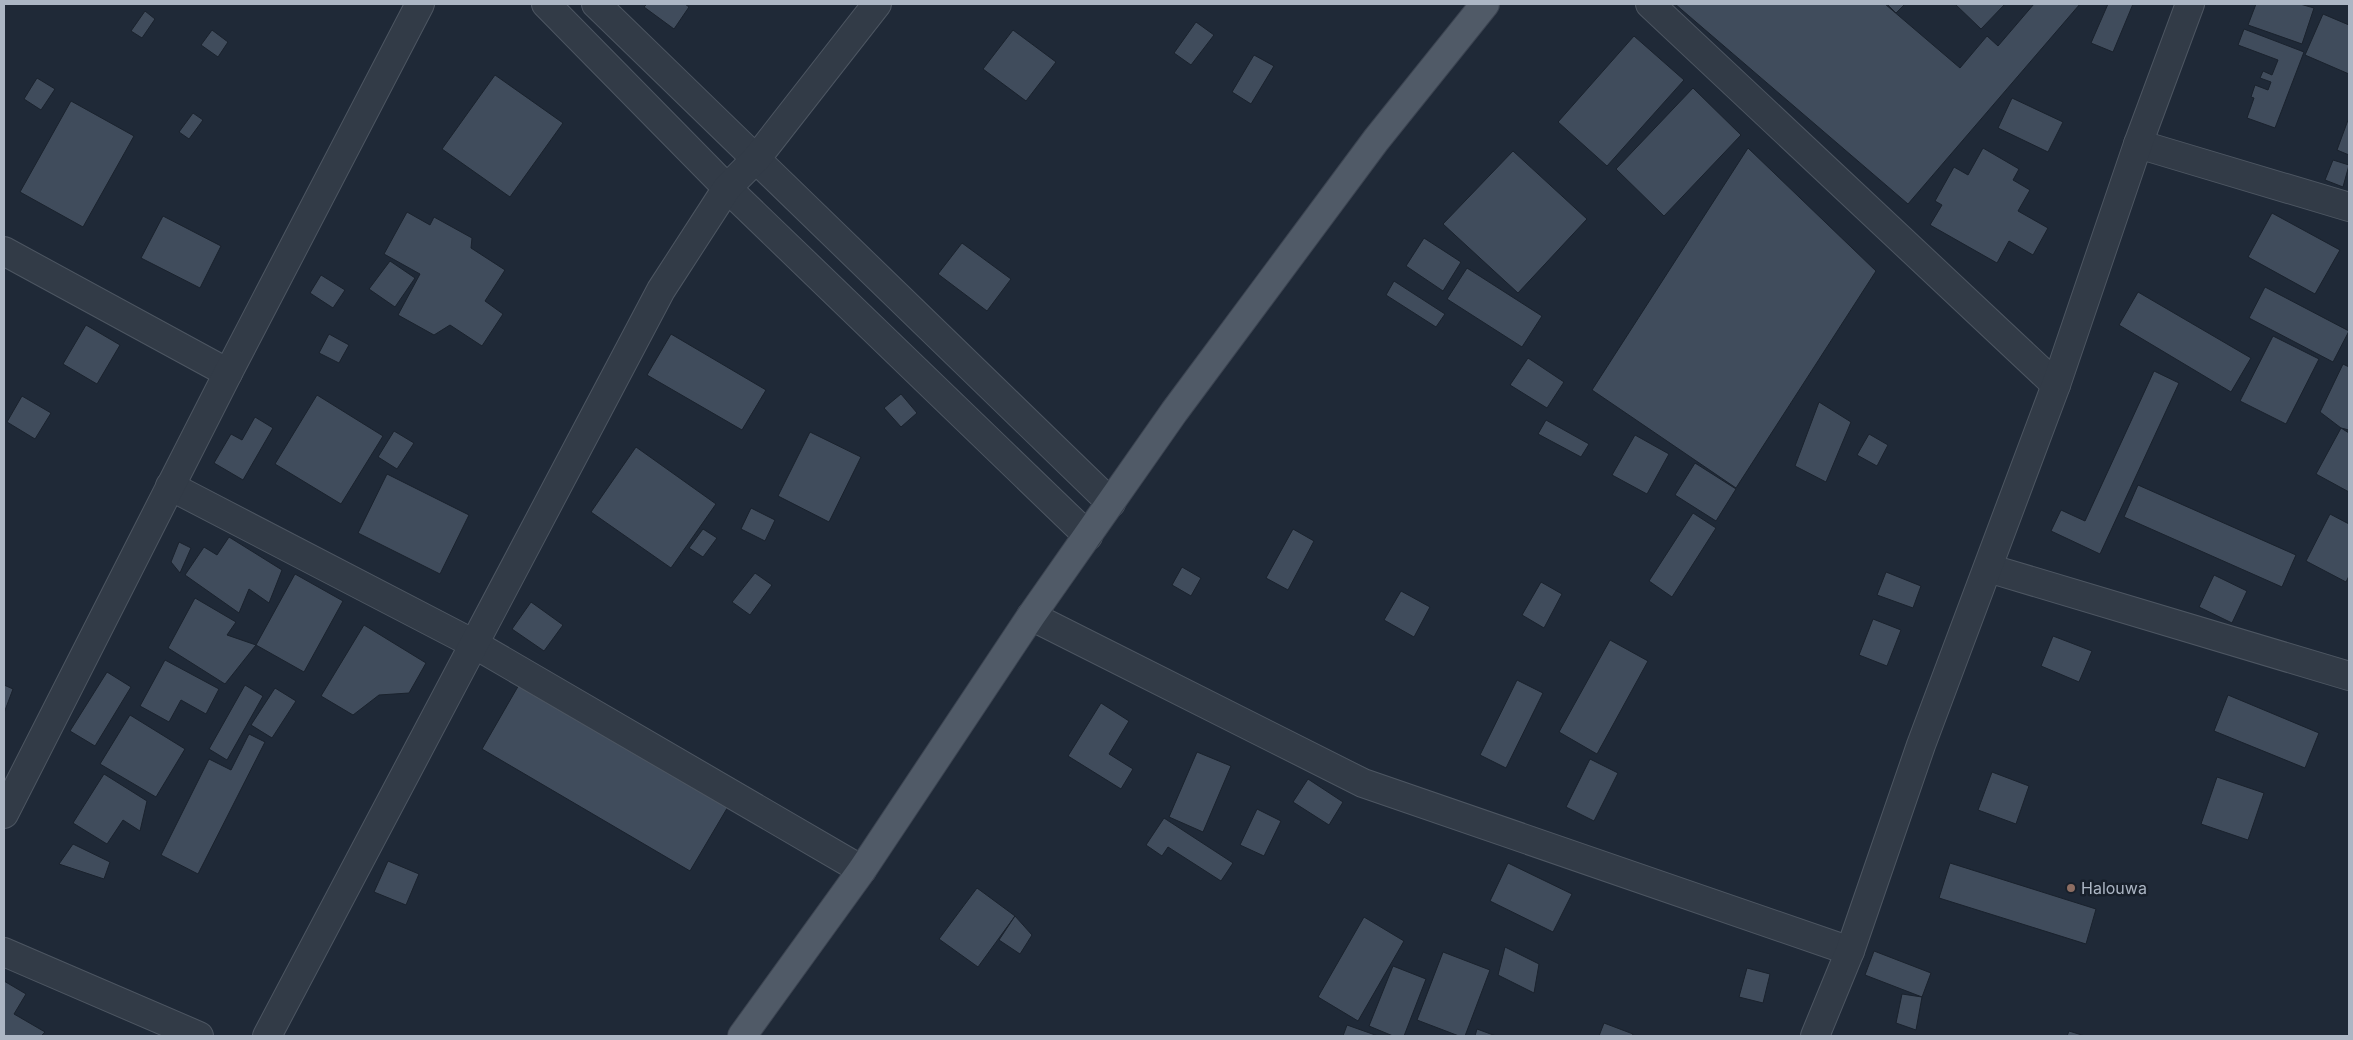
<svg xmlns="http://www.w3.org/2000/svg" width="2353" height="1040" font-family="Inter,sans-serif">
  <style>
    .building { fill: #404c5c; stroke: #1a222d }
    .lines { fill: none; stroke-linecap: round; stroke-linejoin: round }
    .minor-casing { stroke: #4d5662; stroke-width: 30 }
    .major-casing { stroke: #3c4451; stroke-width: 30 }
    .minor { stroke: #323b47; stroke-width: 28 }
    .major { stroke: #505a67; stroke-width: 28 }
    .education-dot { fill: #8d6e63; stroke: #18202b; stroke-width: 2 }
    .labels { text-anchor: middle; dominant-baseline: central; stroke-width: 5; stroke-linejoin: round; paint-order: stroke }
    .poi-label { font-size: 16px; fill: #acb6c4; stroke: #18202b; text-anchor: start }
  </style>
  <rect width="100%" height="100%" fill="#1f2937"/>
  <g class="building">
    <path d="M647,4H685L689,7L674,29L644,7Z"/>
    <path d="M1675,4H1885L1960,68L1987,36L1998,46L2034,4H2080L1908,204Z"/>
    <path d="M1887,4H1905L1896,13Z"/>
    <path d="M1955,4H2005L1981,29Z"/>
    <path d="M2108,4H2133L2113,52L2091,43Z"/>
    <path d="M2256,4H2300L2314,8L2302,44L2248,25Z"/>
    <path d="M145,11L155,19L142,38L131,31Z"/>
    <path d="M2323,14L2349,25V74L2305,55Z"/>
    <path d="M1196,22L1214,35L1191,65L1174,53Z"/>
    <path d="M2244,29L2304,52L2275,128L2247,118L2254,98L2251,97L2255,85L2268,90L2271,82L2260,78L2263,71L2272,75L2278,60L2238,45Z"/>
    <path d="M212,30L228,42L218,57L201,45Z"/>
    <path d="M1013,30L1056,62L1026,101L983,69Z"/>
    <path d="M1634,36L1684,80L1607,166L1558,122Z"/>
    <path d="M1254,55L1274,66L1251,104L1232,92Z"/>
    <path d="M495,75L563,123L510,197L442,149Z"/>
    <path d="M37,78L55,89L41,110L24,99Z"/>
    <path d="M1693,88L1741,135L1664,216L1616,169Z"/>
    <path d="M2012,98L2063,122L2048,152L1998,128Z"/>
    <path d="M71,101L134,136L83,227L20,192Z"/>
    <path d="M193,113L203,120L189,139L179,132Z"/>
    <path d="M2348,120H2349V155L2337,150Z"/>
    <path d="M1748,148L1876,271L1736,488L1592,390Z"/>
    <path d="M1983,148L2019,169L2013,180L2030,190L2018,211L2048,228L2033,255L2009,241L1997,263L1930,225L1942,205L1935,201L1954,167L1968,175Z"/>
    <path d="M1513,151L1587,219L1518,293L1443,224Z"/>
    <path d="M2333,160L2349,165L2343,187L2325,180Z"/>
    <path d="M407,212L430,225L434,217L472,238L471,248L505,270L485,301L503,314L482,346L450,325L434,335L398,315L420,274L384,254Z"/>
    <path d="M2272,213L2340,250L2315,294L2248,257Z"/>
    <path d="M163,216L221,246L200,288L141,258Z"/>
    <path d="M1424,238L1461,262L1443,291L1406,266Z"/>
    <path d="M962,243L1011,279L987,311L938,274Z"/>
    <path d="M390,261L415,278L395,307L369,289Z"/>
    <path d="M1467,268L1542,316L1522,347L1447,299Z"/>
    <path d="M321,275L345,290L333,308L310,293Z"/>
    <path d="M1394,281L1445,314L1436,327L1386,295Z"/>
    <path d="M2265,287L2349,331L2333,362L2249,318Z"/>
    <path d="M2138,292L2251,358L2231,392L2119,325Z"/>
    <path d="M86,325L120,345L97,384L63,364Z"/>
    <path d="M329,334L349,345L339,363L319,353Z"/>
    <path d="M671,334L766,390L742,430L647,375Z"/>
    <path d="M2273,336L2319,359L2286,424L2240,401Z"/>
    <path d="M1528,358L1564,382L1547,408L1510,385Z"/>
    <path d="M2343,364L2349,367V430L2341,428L2320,412Z"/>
    <path d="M2154,371L2179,383L2100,554L2051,531L2061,510L2085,521Z"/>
    <path d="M901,394L917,413L901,427L884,408Z"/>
    <path d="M317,395L383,436L341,504L275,464Z"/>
    <path d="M22,396L51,413L35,439L7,422Z"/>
    <path d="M1819,402L1851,422L1826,482L1795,466Z"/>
    <path d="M255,417L273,428L243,480L214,463L231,434L242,440Z"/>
    <path d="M1546,420L1589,444L1581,457L1538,434Z"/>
    <path d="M2341,428L2349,433V492L2316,474Z"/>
    <path d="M394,431L414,443L397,469L378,457Z"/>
    <path d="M810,432L861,457L829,522L778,496Z"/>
    <path d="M1869,434L1888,445L1877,466L1857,455Z"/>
    <path d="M1635,435L1669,454L1647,494L1612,475Z"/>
    <path d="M636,447L716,504L671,568L591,512Z"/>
    <path d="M1695,463L1736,489L1716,521L1675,495Z"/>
    <path d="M387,474L469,515L440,574L358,533Z"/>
    <path d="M2138,485L2296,555L2282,587L2124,517Z"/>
    <path d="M751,508L775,520L765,541L741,529Z"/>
    <path d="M1693,513L1716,528L1672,597L1649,581Z"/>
    <path d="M2330,514L2349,524V576L2346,582L2306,561Z"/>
    <path d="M703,529L717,538L703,557L689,548Z"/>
    <path d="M1293,529L1314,541L1288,590L1266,578Z"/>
    <path d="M229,537L282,570L269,603L249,589L239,613L185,575L204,547L217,555Z"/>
    <path d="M179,542L191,548L180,573L171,562Z"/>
    <path d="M1182,567L1201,578L1191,596L1172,585Z"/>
    <path d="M1886,572L1921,586L1913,608L1877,595Z"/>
    <path d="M755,573L772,585L750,615L732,602Z"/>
    <path d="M295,574L343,601L304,672L256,645Z"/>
    <path d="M2214,575L2247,591L2232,623L2199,607Z"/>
    <path d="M1541,582L1562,594L1544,628L1522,615Z"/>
    <path d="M1401,591L1430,607L1414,637L1384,620Z"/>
    <path d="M195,598L236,622L227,635L256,645L225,684L168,648Z"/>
    <path d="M531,602L563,625L544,651L512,629Z"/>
    <path d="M1873,619L1901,630L1887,666L1859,655Z"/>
    <path d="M364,625L426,663L409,693L379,695L353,715L321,696Z"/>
    <path d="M2053,636L2092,651L2079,682L2041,666Z"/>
    <path d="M1610,640L1648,661L1597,754L1559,732Z"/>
    <path d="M165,660L219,689L206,714L181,700L169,722L140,706Z"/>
    <path d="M107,672L131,687L95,746L70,731Z"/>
    <path d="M1517,680L1543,693L1506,768L1480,755Z"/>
    <path d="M520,683L729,805L690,871L482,749Z"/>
    <path d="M4,685L13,689L4,713Z"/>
    <path d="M245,685L263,696L227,760L209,749Z"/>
    <path d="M275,688L296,701L272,738L251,725Z"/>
    <path d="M2228,695L2319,733L2305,768L2214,731Z"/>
    <path d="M1101,703L1129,721L1109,754L1133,769L1121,789L1068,756Z"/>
    <path d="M130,715L185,749L156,797L100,764Z"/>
    <path d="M249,734L265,742L198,874L161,855L209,759L231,770Z"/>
    <path d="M1197,752L1231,766L1203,832L1169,817Z"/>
    <path d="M1590,759L1618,773L1594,821L1566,807Z"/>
    <path d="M1992,772L2029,786L2016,824L1978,810Z"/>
    <path d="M104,774L147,801L140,831L123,820L107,844L73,823Z"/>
    <path d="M2217,777L2264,793L2248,840L2201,824Z"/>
    <path d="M1308,779L1343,802L1329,825L1293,802Z"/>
    <path d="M1257,809L1281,821L1264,856L1240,845Z"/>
    <path d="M1164,818L1233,863L1221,881L1168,847L1162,856L1146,845Z"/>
    <path d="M73,844L110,862L104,879L59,864Z"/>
    <path d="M388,861L419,874L406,905L374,892Z"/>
    <path d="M1508,863L1572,894L1553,932L1490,901Z"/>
    <path d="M1950,863L2096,909L2086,944L1939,898Z"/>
    <path d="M977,888L1015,916L978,967L939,939Z"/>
    <path d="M1015,916L1032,935L1020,954L999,940Z"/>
    <path d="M1364,917L1404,941L1358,1021L1318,997Z"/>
    <path d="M1505,947L1539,964L1534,993L1498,975Z"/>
    <path d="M1874,951L1931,973L1922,997L1865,975Z"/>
    <path d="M1443,952L1490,970L1465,1036H1459L1417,1020Z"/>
    <path d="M1393,966L1426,979L1404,1036H1393L1369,1026Z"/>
    <path d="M1747,968L1770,974L1763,1003L1739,997Z"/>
    <path d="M4,981L26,994L14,1014L45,1032L41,1036H4Z"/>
    <path d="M1902,994L1922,997L1916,1030L1896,1023Z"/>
    <path d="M1604,1023L1633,1034L1632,1036H1599Z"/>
    <path d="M1347,1025L1378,1036H1343Z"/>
    <path d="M1477,1029L1496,1036H1475Z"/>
    <path d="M2069,1031L2085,1036H2067Z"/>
  </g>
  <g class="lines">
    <defs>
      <g id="minor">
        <path d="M546,4L727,188L1088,536"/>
        <path d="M596,4L1111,503"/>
        <path d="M1650,4L2056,385"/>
        <path d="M2138,144L2349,207"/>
        <path d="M4,251L228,373"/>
        <path d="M170,486L474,644L862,870"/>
        <path d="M1988,568L2349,676"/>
        <path d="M1031,616L1363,783L1850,951"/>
        <path d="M4,814L228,373L420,4"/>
        <path d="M4,952L199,1036"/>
        <path d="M267,1036L661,290L727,188L756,159L877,4"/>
        <path d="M1815,1036L1850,951L1921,745L2056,385L2138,144L2190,4"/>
      </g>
      <path id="major" d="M742,1036L862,870L1031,616L1174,412L1376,140L1485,4"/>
    </defs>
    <use href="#minor" class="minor-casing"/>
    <use href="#major" class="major-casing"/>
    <use href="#minor" class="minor"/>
    <use href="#major" class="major"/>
  </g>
  <circle class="education-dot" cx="2071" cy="888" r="5"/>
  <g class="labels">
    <g class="poi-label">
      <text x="2081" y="888">Halouwa</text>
    </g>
  </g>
  <rect width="2353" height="1040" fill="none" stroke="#acb6c4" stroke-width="10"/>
</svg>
